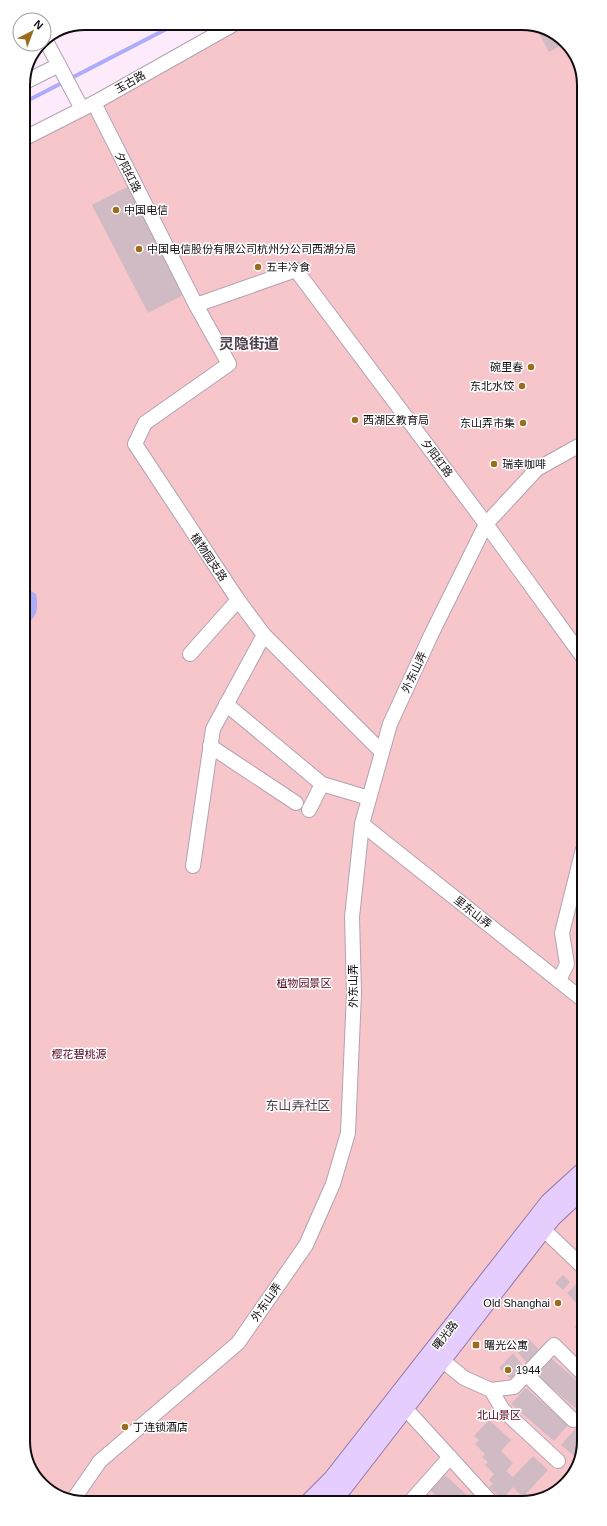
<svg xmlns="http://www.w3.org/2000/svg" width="607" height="1526" font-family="Helvetica,'Noto Sans SC',sans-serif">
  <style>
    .green { fill: #f6c6cb }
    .water { fill: #acacfa }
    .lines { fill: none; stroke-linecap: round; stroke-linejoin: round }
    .stream { stroke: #acacfa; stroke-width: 4 }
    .building { fill: #d0bac4 }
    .minor-casing { stroke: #b2a2b2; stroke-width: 16 }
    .major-casing { stroke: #8f75aa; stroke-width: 19 }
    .minor { stroke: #fff; stroke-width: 14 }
    .major { stroke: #e5cefe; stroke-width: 17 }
    .poi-dot { fill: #9a6c1c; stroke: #fff; stroke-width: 1.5 }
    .labels { text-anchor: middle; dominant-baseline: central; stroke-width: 3; stroke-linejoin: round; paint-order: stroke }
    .street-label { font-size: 11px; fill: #120c11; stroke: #fff }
    .poi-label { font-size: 11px; fill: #120c11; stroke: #fff; text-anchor: start }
    .park-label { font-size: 11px; fill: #55031d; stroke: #fff }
    .quarter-label { font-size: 13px; fill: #4c3f4c; stroke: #fff }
    .district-label { font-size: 15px; font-weight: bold; fill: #4c3f4c; stroke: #fff }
    .rim { fill: none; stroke: #120c11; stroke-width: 2 }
  </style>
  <rect width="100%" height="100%" fill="#fdebfc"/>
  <path class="green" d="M245,23H527L560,36L581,65L584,1442L571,1479L542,1500L80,1503L47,1490L26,1461L23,134Z"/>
  <path class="water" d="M24,587L36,594C39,610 37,616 24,627Z"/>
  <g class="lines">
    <path class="stream" d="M23,103L178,23"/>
  </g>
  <g class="building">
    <path d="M536,27L560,36L565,43L549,52Z"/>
    <path d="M131,185L187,293L148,313L92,205Z"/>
    <path d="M563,1275L570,1282L563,1290L555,1283Z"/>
    <path d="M583,1278L584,1298L577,1304L567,1293Z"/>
    <path d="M584,1317V1337L574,1327Z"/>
    <path d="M528,1338L541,1352L527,1363L515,1349Z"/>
    <path d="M513,1353L523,1366L511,1379L499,1368Z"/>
    <path d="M552,1359L584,1387V1407L580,1412L537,1375Z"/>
    <path d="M526,1388L568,1425L554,1441L511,1404Z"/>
    <path d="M489,1420L511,1440L501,1451L513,1463L506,1471L513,1477L533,1456L548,1470L523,1497L513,1487L502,1499L489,1487L493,1484L489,1480L494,1474L485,1465L488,1462L482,1457L485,1454L475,1444L479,1440L474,1436Z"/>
    <path d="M577,1427L584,1433V1442L578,1459L561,1445Z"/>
    <path d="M445,1475L470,1498L468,1500H441L430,1490Z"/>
  </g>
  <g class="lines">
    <defs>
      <g id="minor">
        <path d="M45,39L82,109"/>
        <path d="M23,83L59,65"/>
        <path d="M94,103L196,305L229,364L145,423L135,444L238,600L264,635L382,752"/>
        <path d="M23,139L94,103L236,23"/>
        <path d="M196,305L296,270L486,524L582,656"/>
        <path d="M190,654L238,600"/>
        <path d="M226,704L322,784L369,798"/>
        <path d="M210,746L296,803"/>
        <path d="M309,810L322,784"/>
        <path d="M362,824L583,1000"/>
        <path d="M193,866L213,729L264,635"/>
        <path d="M559,980L567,964L562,933L583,849"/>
        <path d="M543,1229L584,1268"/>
        <path d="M442,1360L464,1378L491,1390L503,1410L558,1461"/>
        <path d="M526,1374L573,1420"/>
        <path d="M491,1390L514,1387L554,1345L584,1375"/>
        <path d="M405,1408L489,1500"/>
        <path d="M73,1500L100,1461L238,1343L306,1245L333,1184L348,1133L354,993L352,917L362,824L390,724L431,635L486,524L537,469L582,444"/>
        <path d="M411,1501L450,1457"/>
      </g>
      <g id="major">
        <path d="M310,1501L332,1479L549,1202L583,1171"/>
        <path d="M330,1501L344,1487L552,1218L583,1189"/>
      </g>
    </defs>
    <use href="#minor" class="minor-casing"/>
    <use href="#major" class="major-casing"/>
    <use href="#minor" class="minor"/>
    <use href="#major" class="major"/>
  </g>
  <g class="poi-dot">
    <circle cx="116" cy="210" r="4"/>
    <circle cx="139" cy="249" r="4"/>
    <circle cx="258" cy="267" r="4"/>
    <circle cx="531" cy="367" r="4"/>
    <circle cx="522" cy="386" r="4"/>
    <circle cx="355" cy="420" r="4"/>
    <circle cx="523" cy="423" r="4"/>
    <circle cx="494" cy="464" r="4"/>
    <circle cx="558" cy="1303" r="4"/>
    <rect x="472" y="1341" width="8" height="8" rx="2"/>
    <circle cx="508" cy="1370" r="4"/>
    <circle cx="125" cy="1427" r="4"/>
  </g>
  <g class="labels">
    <g class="street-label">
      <text transform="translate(130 82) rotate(-29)">玉古路</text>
      <text transform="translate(128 172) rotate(63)">夕阳红路</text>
      <text transform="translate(437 458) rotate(53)">夕阳红路</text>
      <text transform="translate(209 557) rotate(56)">植物园支路</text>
      <text transform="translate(414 672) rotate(-65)">外东山弄</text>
      <text transform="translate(473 912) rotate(38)">里东山弄</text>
      <text transform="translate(353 986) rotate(-90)">外东山弄</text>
      <text transform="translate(266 1302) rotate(-55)">外东山弄</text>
      <text transform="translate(445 1335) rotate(-52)">曙光路</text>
    </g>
    <g class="poi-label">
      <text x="124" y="210">中国电信</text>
      <text x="147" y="249">中国电信股份有限公司杭州分公司西湖分局</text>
      <text x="266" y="267">五丰冷食</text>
      <text x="523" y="367" text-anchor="end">碗里春</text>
      <text x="514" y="386" text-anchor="end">东北水饺</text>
      <text x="363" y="420">西湖区教育局</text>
      <text x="515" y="423" text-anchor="end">东山弄市集</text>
      <text x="502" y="464">瑞幸咖啡</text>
      <text x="550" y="1303" text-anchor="end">Old Shanghai</text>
      <text x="484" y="1345">曙光公寓</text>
      <text x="516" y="1370">1944</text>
      <text x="133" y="1427">丁连锁酒店</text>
    </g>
    <g class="park-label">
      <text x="304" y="983">植物园景区</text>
      <text x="79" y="1054">樱花碧桃源</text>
      <text x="499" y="1415">北山景区</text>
    </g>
    <g class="quarter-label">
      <text x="298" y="1105">东山弄社区</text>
    </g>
    <g class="district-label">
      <text x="249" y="343">灵隐街道</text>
    </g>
  </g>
  <path d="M0 0H607V1526H0ZM85 30H522A55 55 0 0 1 577 85V1441A55 55 0 0 1 522 1496H85A55 55 0 0 1 30 1441V85A55 55 0 0 1 85 30Z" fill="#fff" fill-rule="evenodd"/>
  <path class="rim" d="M85 30H522A55 55 0 0 1 577 85V1441A55 55 0 0 1 522 1496H85A55 55 0 0 1 30 1441V85A55 55 0 0 1 85 30Z"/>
  <g transform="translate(32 32) rotate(42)"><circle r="19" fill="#ffffff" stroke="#a09ea0"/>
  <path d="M0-3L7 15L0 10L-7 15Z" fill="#9a6c1c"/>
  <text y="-6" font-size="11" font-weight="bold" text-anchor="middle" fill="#120c11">N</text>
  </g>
</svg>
